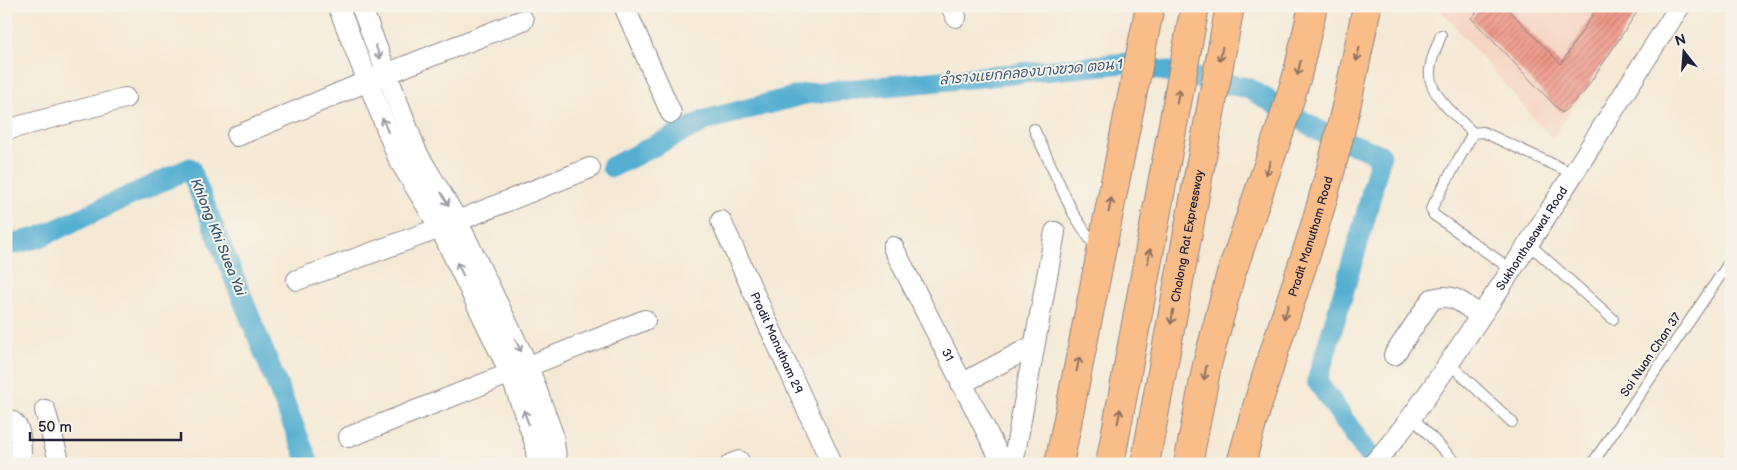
<svg xmlns="http://www.w3.org/2000/svg" width="1737" height="470" font-family="'Balsamiq Sans','Playpen Sans Thai',sans-serif">
  <style>
    .built { fill: #f5d3c1 }
    .lines { fill: none; stroke-linecap: round; stroke-linejoin: round }
    .canal { stroke: #55afd2; stroke-width: 21 }
    .building { fill: url(#building-hatch) }
    .service-casing { stroke: #8c8688; stroke-width: 12 }
    .minor-casing { stroke: #8c8688; stroke-width: 22 }
    .primary-casing { stroke: #8c8688; stroke-width: 30 }
    .motorway-casing { stroke: #8c8688; stroke-width: 30 }
    .service { stroke: #fff; stroke-width: 10 }
    .minor { stroke: #fff; stroke-width: 20 }
    .primary { stroke: #f8bd89; stroke-width: 28 }
    .motorway { stroke: #f8bd89; stroke-width: 28 }
    .oneway { stroke: #9c9ca7 }
    .oneway2 { stroke: #8d7062 }
    .labels { text-anchor: middle; dominant-baseline: central; stroke-width: 4; stroke-linejoin: round; paint-order: stroke }
    .street-label { font-size: 12px; fill: #22223b; stroke: #f7f3e8 }
    .water-label { font-size: 14px; font-style: italic; fill: #365a77; stroke: #f7f3e8 }
  </style>
  <defs>
    <pattern id="building-hatch" width="6" height="6" patternUnits="userSpaceOnUse" patternTransform="scale(1.25)"><rect width="6" height="6" fill="#ef9888"/><path d="M-1 1l2-2M0 6l6-6M5 7l2-2" fill="none" stroke="#c17c70"/></pattern>
  </defs>
  <rect width="100%" height="100%" fill="#f7f3e8"/>
  <filter id="ink" filterUnits="userSpaceOnUse"><feTurbulence type="fractalNoise" baseFrequency=".02" numOctaves="2"/><feDisplacementMap in="SourceGraphic" scale="10" xChannelSelector="R" yChannelSelector="G"/><feConvolveMatrix kernelMatrix="1 2 1 2 8 2 1 2 1" color-interpolation-filters="sRGB"/></filter>
  <filter id="wash" filterUnits="userSpaceOnUse"><feTurbulence type="fractalNoise" baseFrequency=".0096" numOctaves="4" result="noise"/><feDisplacementMap in="SourceGraphic" scale="20" xChannelSelector="R" yChannelSelector="G"/><feGaussianBlur stdDeviation="1.12" result="paint"/><feColorMatrix in="noise" values="0 0 0 0 0 0 0 0 0 0 0 0 0 0 0 0 0 1.4 0 .05"/><feComposite in="paint" operator="in"/></filter>
  <g filter="url(#wash)">
    <rect width="100%" height="100%" fill="#f5e9d5"/>
    <path class="built" d="M1437,6H1641L1552,139Z"/>
    <g class="lines">
      <g class="canal">
        <path d="M612,167L706,120L805,94L1125,63L1248,88L1323,133L1381,155L1365,219L1317,381L1375,464"/>
        <path d="M6,246L40,237L190,168L309,464"/>
      </g>
    </g>
    <g id="blocks">
      <path class="building" d="M1483,6H1505L1561,64L1598,6H1641L1584,92L1562,113L1471,18Z"/>
    </g>
  </g>
  <g filter="url(#ink)">
    <use href="#blocks" fill-opacity="0" stroke="#8c8688" stroke-width="1"/>
    <g class="lines">
      <defs>
        <g id="service">
          <path d="M1441,35C1438,44 1433,54 1431,64C1423,92 1456,115 1473,133"/>
          <path d="M1034,129L1073,213L1097,250"/>
          <path d="M1530,245L1613,319"/>
          <path d="M1512,270L1434,215L1431,209L1473,133L1483,132L1574,174"/>
          <path d="M1450,364L1512,422"/>
          <path d="M1412,417L1455,462"/>
          <path d="M1592,464L1731,260"/>
        </g>
        <g id="minor">
          <path d="M338,6L399,160L440,228L510,373L534,440L538,464"/>
          <path d="M361,6L417,153L457,220L528,366L553,435L557,464"/>
          <path d="M624,6L671,113"/>
          <path d="M951,6L956,17"/>
          <path d="M6,130L125,98"/>
          <path d="M237,136L368,81L523,20"/>
          <path id="s1" d="M721,221L832,464"/>
          <path id="s2" d="M893,247L1003,464"/>
          <path d="M297,280L440,228L590,168"/>
          <path d="M1394,355L1432,299C1454,292 1463,304 1480,316"/>
          <path d="M961,384L1033,346"/>
          <path d="M45,410L60,464"/>
          <path d="M6,419C25,424 20,449 21,464"/>
          <path d="M349,437L645,320"/>
          <path d="M731,464L739,461"/>
          <path d="M1013,464L1055,232"/>
          <path id="s3" d="M1373,464C1415,418 1447,365 1482,314C1551,213 1613,108 1680,6"/>
        </g>
        <g id="primary">
          <path d="M1059,464L1150,6"/>
          <path id="s4" d="M1241,464C1261,385 1289,309 1313,232C1336,158 1352,82 1367,6"/>
        </g>
        <g id="motorway">
          <path d="M1110,464L1195,6"/>
          <path id="s5" d="M1145,464L1230,6"/>
          <path d="M1188,464L1207,365L1230,277L1283,121L1297,76L1313,6"/>
        </g>
      </defs>
      <use href="#service" class="service-casing"/>
      <use href="#minor" class="minor-casing"/>
      <use href="#primary" class="primary-casing"/>
      <use href="#motorway" class="motorway-casing"/>
      <use href="#service" class="service"/>
      <use href="#minor" class="minor"/>
      <use href="#primary" class="primary"/>
      <use href="#motorway" class="motorway"/>
    </g>
    <defs><path id="oneway-shaft" d="M-6 0H5M1.5-3L5.5 0L1.5 3" fill="none" stroke-width="1.6" stroke-linecap="round" stroke-linejoin="round" transform="scale(1.25)"/></defs>
    <g class="oneway">
      <use href="#oneway-shaft" transform="translate(378 52) rotate(70)"/>
      <use href="#oneway-shaft" transform="translate(385 125) rotate(-112)"/>
      <use href="#oneway-shaft" transform="translate(445 199) rotate(59)"/>
      <use href="#oneway-shaft" transform="translate(460 269) rotate(-116)"/>
      <use href="#oneway-shaft" transform="translate(518 345) rotate(64)"/>
      <use href="#oneway-shaft" transform="translate(526 417) rotate(-110)"/>
    </g>
    <g class="oneway2">
      <use href="#oneway-shaft" transform="translate(1221 54) rotate(101)"/>
      <use href="#oneway-shaft" transform="translate(1358 54) rotate(102)"/>
      <use href="#oneway-shaft" transform="translate(1299 68) rotate(103)"/>
      <use href="#oneway-shaft" transform="translate(1178 96) rotate(-80)"/>
      <use href="#oneway-shaft" transform="translate(1268 168) rotate(109)"/>
      <use href="#oneway-shaft" transform="translate(1110 205) rotate(-79)"/>
      <use href="#oneway-shaft" transform="translate(1149 256) rotate(-80)"/>
      <use href="#oneway-shaft" transform="translate(1286 312) rotate(108)"/>
      <use href="#oneway-shaft" transform="translate(1172 317) rotate(100)"/>
      <use href="#oneway-shaft" transform="translate(1078 364) rotate(-79)"/>
      <use href="#oneway-shaft" transform="translate(1205 373) rotate(101)"/>
      <use href="#oneway-shaft" transform="translate(1119 416) rotate(-80)"/>
    </g>
  </g>
  <g class="labels">
    <g class="street-label">
      <text stroke="none"><textPath href="#s5" startOffset="232">Chalong Rat Expressway</textPath></text>
      <text stroke="none"><textPath href="#s4" startOffset="238">Pradit Manutham Road</textPath></text>
      <text stroke="none"><textPath href="#s3" startOffset="276">Sukhonthasawat Road</textPath></text>
      <text stroke="none"><textPath href="#s1" startOffset="134">Pradit Manutham 29</textPath></text>
      <text transform="translate(1651 355) rotate(-56)">Soi Nuan Chan 37</text>
      <text stroke="none"><textPath href="#s2" startOffset="121">31</textPath></text>
    </g>
    <g class="water-label">
      <text transform="translate(1031 72) rotate(-5)">ลำรางแยกคลองบางขวด ตอน 1</text>
      <text transform="translate(218 237) rotate(68)">Khlong Khi Suea Yai</text>
    </g>
  </g>
  <rect width="1737" height="470" fill="none" stroke="#f7f3e8" stroke-width="25"/>
  <g transform="translate(1684 52) rotate(343)" stroke="#f7f3e8" stroke-width="4" paint-order="stroke">
  <path d="M0-4L9 19L0 12L-9 19Z" fill="#22223b"/>
  <text y="-8" font-size="14" font-weight="bold" text-anchor="middle" fill="#22223b">N</text>
  </g>
  <path d="M30 432v8h151v-8" fill="none" stroke="#22223b" stroke-width="2.5"/>
  <text x="38" y="432" font-size="15" fill="#22223b" stroke="#f7f3e8" stroke-width="4" paint-order="stroke">50 m</text>
</svg>
